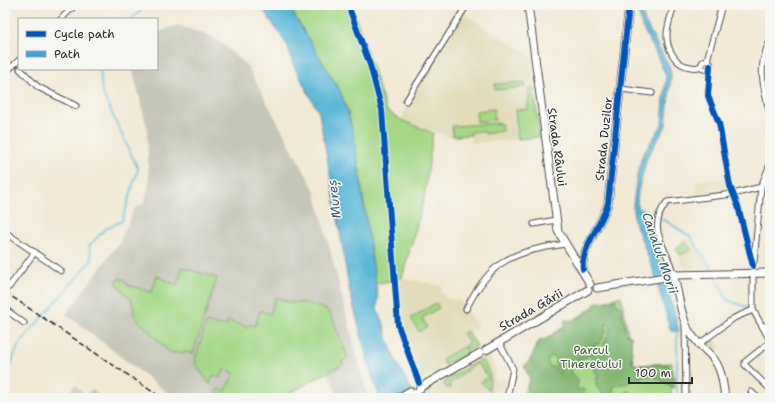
<svg xmlns="http://www.w3.org/2000/svg" width="775" height="403" font-family="'Shantell Sans',sans-serif">
  <style>
    .built { fill: #e2dcba }
    .industrial { fill: #c5c5b8 }
    .green { fill: #a4d786; stroke: #688158 }
    .forest { fill: #83b873; stroke: #57724f; fill-rule: evenodd }
    .water { fill: #5ab7d8; stroke: #427182 }
    .lines { fill: none; stroke-linecap: round; stroke-linejoin: round }
    .stream { stroke: #5ab7d8; stroke-width: 1.5 }
    .street-casing { stroke: #494844; stroke-width: 7 }
    .secondary-casing { stroke: #494844; stroke-width: 9 }
    .street { stroke: #fff; stroke-width: 5 }
    .secondary { stroke: #fff; stroke-width: 7 }
    .rail { stroke: #2b2b2b; stroke-width: 1.5; stroke-dasharray: 6 3; stroke-linecap: butt }
    .quiet { stroke: #3ea3eb; stroke-width: 5; stroke-dasharray: 10 5; stroke-linecap: butt }
    .cycleway-casing { stroke: #f6f6f2; stroke-width: 8 }
    .cycleway { stroke: #0057b8; stroke-width: 6 }
    .labels { text-anchor: middle; dominant-baseline: central; stroke-width: 3; stroke-linejoin: round; paint-order: stroke }
    .street-label { font-size: 12px; fill: #2b2b2b; stroke: #f6f6f2 }
    .park-label { font-size: 12px; fill: #495642; stroke: #f6f6f2 }
    .water-label { font-size: 13px; font-style: italic; fill: #3b5c68; stroke: #f6f6f2 }
  </style>
  <rect width="100%" height="100%" fill="#f6f6f2"/>
  <filter id="ink" filterUnits="userSpaceOnUse"><feTurbulence type="fractalNoise" baseFrequency=".025" numOctaves="2"/><feDisplacementMap in="SourceGraphic" scale="8" xChannelSelector="R" yChannelSelector="G"/><feConvolveMatrix kernelMatrix="1 2 1 2 8 2 1 2 1" color-interpolation-filters="sRGB"/></filter>
  <filter id="wash" filterUnits="userSpaceOnUse"><feTurbulence type="fractalNoise" baseFrequency=".012" numOctaves="4" result="noise"/><feDisplacementMap in="SourceGraphic" scale="16" xChannelSelector="R" yChannelSelector="G"/><feGaussianBlur stdDeviation="0.9" result="paint"/><feColorMatrix in="noise" values="0 0 0 0 0 0 0 0 0 0 0 0 0 0 0 0 0 1.4 0 .05"/><feComposite in="paint" operator="in"/></filter>
  <g filter="url(#wash)">
    <rect width="100%" height="100%" fill="#f1e9d5"/>
    <g class="built">
      <path d="M464,14L531,56L541,138L470,143V136L449,137L401,120L409,102Z"/>
      <path d="M726,178L727,192L697,195L696,181Z"/>
      <path d="M689,238L694,244L708,267L713,271L684,270L679,253L675,248Z"/>
      <path d="M402,278L442,286L441,293L446,298L460,301L478,327L469,332L478,346L420,380L399,303L398,292Z"/>
      <path d="M713,336L720,347L714,356L702,345Z"/>
      <path d="M489,352L495,369V379L509,378L506,391H495V398H422L423,392Z"/>
    </g>
    <g class="industrial">
      <path d="M177,25L214,37L247,66L315,191L368,398H339L328,373L282,398H174L66,314L119,243L135,208L144,203L149,185L147,128L133,71V69H157V33Z"/>
      <path d="M75,385L85,395L93,389L101,398H64Z"/>
    </g>
    <g class="green">
      <path d="M288,5H352L386,110L401,120L433,133L424,199L402,278L375,284L359,166L348,112L340,91Z"/>
      <path d="M525,82V87L495,90V84Z"/>
      <path d="M529,88H534L540,137L518,139L515,110L528,109Z"/>
      <path d="M494,109L495,120L477,122L476,111Z"/>
      <path d="M501,123L502,131L485,134L484,131L471,132V135L453,136L452,126Z"/>
      <path d="M685,241L692,250L680,255L676,248Z"/>
      <path d="M182,267L217,278L193,354L186,352L170,353L135,317L132,301L116,283L119,278L125,280L128,285L152,292L157,276L177,285Z"/>
      <path d="M621,296L634,365L672,363L671,398H521L532,377L537,345L597,304Z"/>
      <path d="M276,297L289,302L306,303L327,310L332,317L348,358L341,361L343,364L281,398H219L216,391L220,389L225,392L234,373L225,368L220,378L213,375L210,384L196,365L195,359L207,322L220,326L221,324L226,326L228,321L248,327L250,324L255,326L260,311L270,314Z"/>
      <path d="M436,303L439,308L422,318L427,327L419,332L411,318Z"/>
      <path d="M467,331L477,346L468,351L465,345L469,343L463,333Z"/>
      <path d="M464,346L468,352L445,365L442,359Z"/>
      <path d="M479,360L484,362L490,375L489,391L481,382L488,377L477,363L449,384L451,387L447,389L444,384L446,380Z"/>
    </g>
    <path class="forest" d="M616,299L615,303L621,307L626,334L631,336L632,363C643,368 656,363 668,365L675,377L674,388C651,375 653,371 628,383C622,385 618,383 613,388L614,393L618,398L624,396L626,392L629,391L632,393V398H600L602,393L596,386V378L600,377C595,374 594,369 594,364L599,362L590,355L572,364L570,362L572,369L570,372L578,379L577,390L583,389L585,392L581,395V398H519L529,392L527,385L530,379L524,366C534,359 533,348 541,339L546,340L564,327L565,320C576,322 591,313 596,302H605ZM606,324L610,325L611,327L604,344V352L595,349L593,345L599,344C603,340 602,336 606,332ZM551,356L556,358L555,364L561,372L559,373L554,367H550L547,361Z"/>
    <g class="water">
      <path d="M260,5H288L340,91L348,112L354,138L378,298L377,309L383,321L387,337L394,357L416,398H380L370,370L349,288L338,219L319,113L293,64L288,46Z"/>
      <path d="M636,5H640L645,22L670,68L671,76L666,126L647,157L638,192L637,203L662,267L679,331H671L654,272L634,220L633,204L637,175L642,156L662,125L666,76L655,51L642,27Z"/>
    </g>
    <g class="lines">
      <g class="stream">
        <path d="M131,19L147,5"/>
        <path d="M638,208L666,221L691,237L713,271"/>
        <path d="M716,277L727,300L752,309"/>
        <path d="M5,379L19,344L92,260L89,246L105,229L122,221L138,169L102,92L100,69"/>
        <path d="M677,398V330"/>
      </g>
    </g>
  </g>
  <g filter="url(#ink)">
    <g class="lines">
      <defs>
        <g id="street">
          <path d="M674,5C669,23 662,37 672,54C676,60 679,64 686,66C692,67 696,69 701,66"/>
          <path d="M61,19L75,5"/>
          <path d="M770,41C756,68 764,87 770,115"/>
          <path d="M707,60L722,5"/>
          <circle cx="706" cy="65" r="4.5"/>
          <path d="M710,66L708,96L719,123L730,186L738,206L753,266"/>
          <path d="M20,69L38,87L76,106"/>
          <path d="M5,73L19,60"/>
          <path d="M621,89L652,93"/>
          <path d="M406,101L467,5"/>
          <path d="M5,112V115"/>
          <path d="M534,224L556,220"/>
          <path d="M5,232L61,271"/>
          <path d="M754,262L761,187L770,164"/>
          <path d="M753,272V310L770,340"/>
          <path d="M673,273C667,247 645,229 667,202L733,194L761,187"/>
          <path d="M9,287L35,252"/>
          <path d="M5,309L24,323"/>
          <path d="M466,309C491,259 513,252 565,244"/>
          <path d="M685,325L686,398"/>
          <path d="M763,327L770,323"/>
          <path d="M499,342L513,369L508,393"/>
          <path d="M770,342L745,362V365L770,389"/>
          <path d="M698,345L734,318L753,310"/>
          <path d="M751,392L758,398"/>
        </g>
        <g id="secondary">
          <path d="M528,5L558,231L590,284"/>
          <path d="M583,269C580,249 603,223 608,203L629,5"/>
          <path d="M672,275L674,273L676,275L770,273"/>
          <path d="M674,278C679,294 680,314 688,329C694,341 703,347 712,357C722,368 723,384 725,398"/>
          <path d="M597,288L672,276"/>
          <path d="M486,350L588,290"/>
          <path d="M398,398L410,391"/>
          <path d="M407,398L418,392L421,387L480,353"/>
        </g>
      </defs>
      <use href="#street" class="street-casing"/>
      <use href="#secondary" class="secondary-casing"/>
      <use href="#street" class="street"/>
      <use href="#secondary" class="secondary"/>
      <path class="rail" d="M5,292L162,398"/>
      <path class="quiet" d="M420,398L423,392"/>
      <defs>
        <g id="cycleway">
          <path d="M348,5L370,65L382,110L398,325L419,383"/>
          <path d="M710,66L708,96L719,123L730,186L738,206L753,266"/>
          <path d="M583,269C580,249 603,223 608,203L629,5"/>
        </g>
      </defs>
      <use href="#cycleway" class="cycleway-casing"/>
      <use href="#cycleway" class="cycleway"/>
    </g>
  </g>
  <g class="labels">
    <g class="street-label">
      <text transform="translate(604 139) rotate(-84)">Strada Duzilor</text>
      <text transform="translate(557 147) rotate(82)">Strada Râului</text>
      <text transform="translate(531 310) rotate(-30)">Strada Gării</text>
    </g>
    <g class="park-label">
      <text x="591" y="350">Parcul<tspan x="591" dy="14">Tineretului</tspan></text>
    </g>
    <g class="water-label">
      <text transform="translate(334 199) rotate(-97)">Mureș</text>
      <text transform="translate(660 253) rotate(71)">Canalul Morii</text>
    </g>
  </g>
  <rect width="775" height="403" fill="none" stroke="#f6f6f2" stroke-width="20"/>
  <rect x="18" y="18" width="140" height="52" fill="#f6f6f2" stroke="#a5a5a2"/>
  <rect x="26" y="31" width="20" height="6" fill="#0057b8" stroke="#a5a5a2"/>
  <text x="54" y="38" font-size="12" fill="#2b2b2b">Cycle path</text>
  <rect x="26" y="51" width="20" height="6" fill="#3ea3eb" stroke="#a5a5a2"/>
  <text x="54" y="58" font-size="12" fill="#2b2b2b">Path</text>
  <path d="M629 377v6h63v-6" fill="none" stroke="#2b2b2b" stroke-width="2"/>
  <text x="635" y="377" font-size="12" fill="#2b2b2b" stroke="#f6f6f2" stroke-width="3" paint-order="stroke">100 m</text>
</svg>
